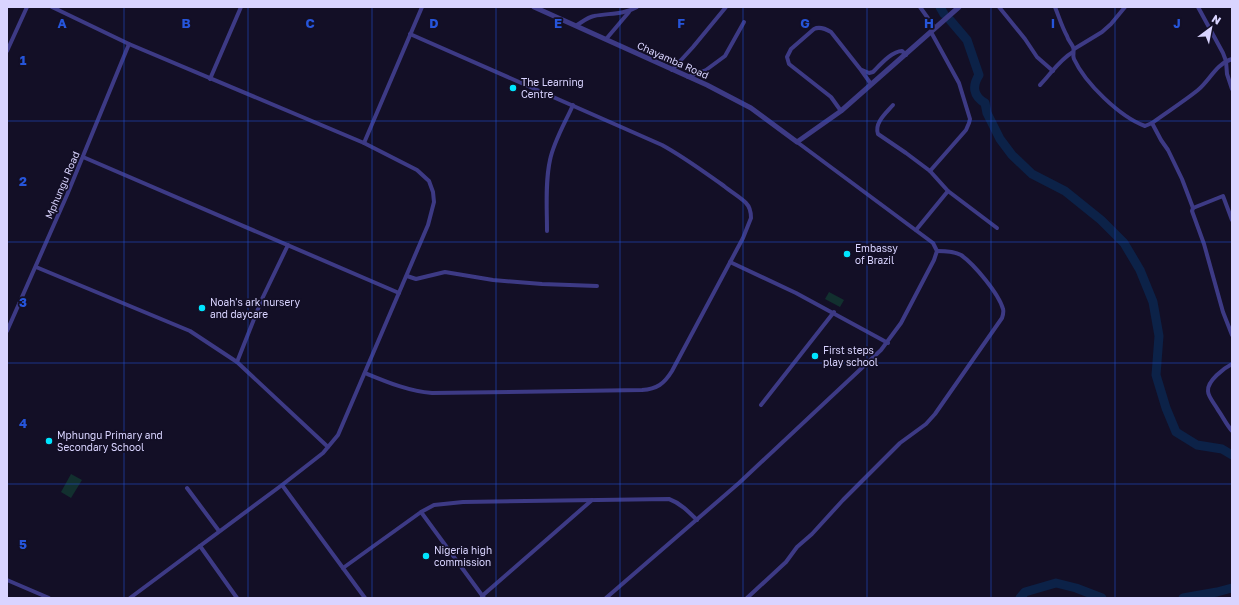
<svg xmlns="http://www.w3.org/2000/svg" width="1239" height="605" font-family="'Golos Text',sans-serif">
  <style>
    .park { fill: #12302f }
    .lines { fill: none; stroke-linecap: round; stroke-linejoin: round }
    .river { stroke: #0c2248; stroke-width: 9 }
    .minor { stroke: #3d3a85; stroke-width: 4 }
    .tertiary { stroke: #3d3a85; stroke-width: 5 }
    .grid { fill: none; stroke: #2655da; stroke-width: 1; stroke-opacity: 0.55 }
    .poi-dot { fill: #00e5ff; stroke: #130f26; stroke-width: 1.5 }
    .labels { text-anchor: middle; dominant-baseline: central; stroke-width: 3.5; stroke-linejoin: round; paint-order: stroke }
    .street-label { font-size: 10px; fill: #d9d4ff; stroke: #130f26 }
    .poi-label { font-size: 10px; fill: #d9d4ff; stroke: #130f26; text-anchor: start }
    .grid-label { font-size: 13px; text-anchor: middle; font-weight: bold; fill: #2655da; stroke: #130f26; stroke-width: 3.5; stroke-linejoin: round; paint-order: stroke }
  </style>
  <rect width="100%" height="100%" fill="#130f26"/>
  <g class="park">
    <path d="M829,292L844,300L840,307L825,299Z"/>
    <path d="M71,474L82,480L71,498L61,492Z"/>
  </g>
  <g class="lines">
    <g class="river">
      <path d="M940,7L944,14"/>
      <path d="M950,20L967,40L979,75C972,86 973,96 985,103L987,113L1000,139L1012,155L1032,174L1065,191L1101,220L1124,243L1140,270L1153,302L1159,336L1156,375L1166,408L1176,432L1197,445L1222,449L1232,455"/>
      <path d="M1020,598L1025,592L1056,583L1076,588L1102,598"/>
      <path d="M1183,598L1217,592L1232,588"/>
    </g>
    <g class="minor">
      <path d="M52,7L129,44L364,143L417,170L429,181L433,192L434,202L428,225L338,435L323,453L282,485L130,598"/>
      <path d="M920,7L935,28"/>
      <path d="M999,7L1025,39L1037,57L1053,71"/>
      <path d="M1055,7C1059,17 1062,27 1067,36C1068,40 1071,43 1073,47C1075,51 1072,55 1074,59C1085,83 1120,117 1145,126L1152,123C1167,112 1183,102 1198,90C1210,80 1216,64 1232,59"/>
      <path d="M1198,7L1223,53L1226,61L1227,74L1232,89"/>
      <path d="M577,25C582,22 588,17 594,16C609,13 623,15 637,7"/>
      <path d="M607,38L629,12"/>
      <path d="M1074,49L1102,32L1111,24L1125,7"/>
      <path d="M7,51L27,7"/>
      <path d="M672,70L693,47L726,7"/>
      <path d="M862,70L869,73L873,72C880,65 892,51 902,51L906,55"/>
      <path d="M688,77L706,70L725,56L744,22"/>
      <path d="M210,79L241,7"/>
      <path d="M1040,85C1051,74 1059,60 1073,52"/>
      <path d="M893,105C886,113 874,123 878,134L906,153L930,171L948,191L997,228"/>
      <path d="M841,111L831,97L789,64L787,57L791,49L814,29C820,26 826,29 831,32L861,70L871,84"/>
      <path d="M1152,123L1161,140L1168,150L1182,179L1193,208L1192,211L1204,244L1223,312L1232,335"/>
      <path d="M364,143L422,7"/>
      <path d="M83,157L399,293"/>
      <path d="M930,171L966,130L969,123L970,119L959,83L931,32"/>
      <path d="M1193,208L1223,196L1232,220"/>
      <path d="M916,230L948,191"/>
      <path d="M547,231C547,208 545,183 550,160C554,141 565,123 573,105"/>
      <path d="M730,262L796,293L888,343"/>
      <path d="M36,267L190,331L237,362L328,447"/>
      <path d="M407,276L416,279L445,272L493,280L542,284L597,286"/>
      <path d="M7,331L67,195L129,44"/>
      <path d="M237,362L262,299L288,245"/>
      <path d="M1232,364C1224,368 1207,381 1208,391C1208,397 1215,404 1218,410C1223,417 1226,424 1232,431"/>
      <path d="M365,373C387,382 408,391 432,393L642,390C657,389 664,384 672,371L743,238L751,218C751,212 750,207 746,203C740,197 731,192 724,186C704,172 684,157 662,145L410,34"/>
      <path d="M761,405L834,312"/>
      <path d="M282,485L365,598"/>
      <path d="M187,488L219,531"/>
      <path d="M421,512L484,598"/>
      <path d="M200,546L237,598"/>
      <path d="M343,568L421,512L434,505L463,502L669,499C680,503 688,511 697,520"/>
      <path d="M7,580L49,598"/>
      <path d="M482,596L592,500"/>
      <path d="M606,598L739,483L881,350L901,323L934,260L937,251L933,243L797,142"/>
      <path d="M747,598L786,562L797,547L812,534L843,500L900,443L926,424L935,414L1002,318C1003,315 1004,312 1003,309C999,294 974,264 961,255C954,251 945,251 937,251"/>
    </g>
    <path class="tertiary" d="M534,7L707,85L751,108L797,142L841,111L959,7"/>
  </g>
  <path class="grid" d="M124,7V598M248,7V598M372,7V598M496,7V598M620,7V598M743,7V598M867,7V598M991,7V598M1115,7V598M7,121H1232M7,242H1232M7,363H1232M7,484H1232"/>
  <g class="poi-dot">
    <circle cx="513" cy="88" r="4"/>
    <circle cx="847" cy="254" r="4"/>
    <circle cx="202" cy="308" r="4"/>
    <circle cx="815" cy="356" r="4"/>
    <circle cx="49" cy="441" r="4"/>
    <circle cx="426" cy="556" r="4"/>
  </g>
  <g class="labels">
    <g class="street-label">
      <text transform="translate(673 60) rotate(24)">Chayamba Road</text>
      <text transform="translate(62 185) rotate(-67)">Mphungu Road</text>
    </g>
    <g class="poi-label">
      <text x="521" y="82">The Learning<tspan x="521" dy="12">Centre</tspan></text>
      <text x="855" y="248">Embassy<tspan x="855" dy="12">of Brazil</tspan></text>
      <text x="210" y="302">Noah's ark nursery<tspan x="210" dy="12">and daycare</tspan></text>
      <text x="823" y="350">First steps<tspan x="823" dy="12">play school</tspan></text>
      <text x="57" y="435">Mphungu Primary and<tspan x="57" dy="12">Secondary School</tspan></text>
      <text x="434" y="550">Nigeria high<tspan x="434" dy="12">commission</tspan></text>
    </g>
  </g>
  <g class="grid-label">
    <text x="62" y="28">A</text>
    <text x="186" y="28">B</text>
    <text x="310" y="28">C</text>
    <text x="434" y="28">D</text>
    <text x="558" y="28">E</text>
    <text x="681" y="28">F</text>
    <text x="805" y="28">G</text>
    <text x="929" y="28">H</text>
    <text x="1053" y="28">I</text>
    <text x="1177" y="28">J</text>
    <text x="23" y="65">1</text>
    <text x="23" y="186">2</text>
    <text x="23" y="307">3</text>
    <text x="23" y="428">4</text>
    <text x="23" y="549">5</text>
  </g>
  <rect width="1239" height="605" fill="none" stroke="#d9d4ff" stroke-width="16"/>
  <g transform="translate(1211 28) rotate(32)" stroke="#130f26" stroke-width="3" paint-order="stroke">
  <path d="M0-3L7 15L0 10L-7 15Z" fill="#d9d4ff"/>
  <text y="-6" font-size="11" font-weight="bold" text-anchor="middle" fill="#d9d4ff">N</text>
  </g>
</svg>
